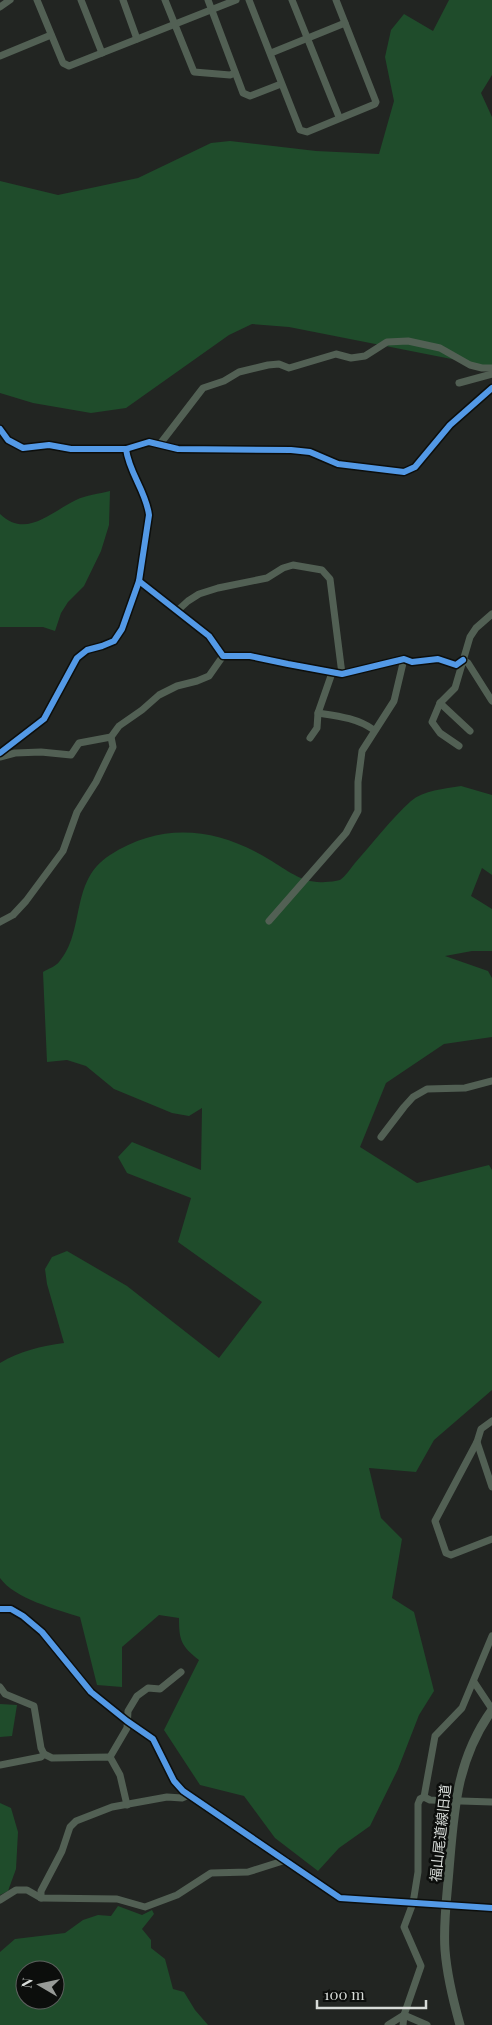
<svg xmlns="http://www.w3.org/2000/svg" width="492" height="2025" font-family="'Playfair Display','Noto Sans JP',serif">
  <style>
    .green { fill: #1f4c2b; fill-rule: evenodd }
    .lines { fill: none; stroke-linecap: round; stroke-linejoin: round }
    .minor { stroke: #526054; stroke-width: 7 }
    .tertiary { stroke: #526054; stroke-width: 9 }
    .cycleway-casing { stroke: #0c0e0c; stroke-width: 9 }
    .cycleway { stroke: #5399e6; stroke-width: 6 }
    .labels { text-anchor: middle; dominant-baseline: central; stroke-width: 5; stroke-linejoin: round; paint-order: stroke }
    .street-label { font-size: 14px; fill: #d7dbd8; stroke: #0c0e0c }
  </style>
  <rect width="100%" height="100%" fill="#222522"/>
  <g class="green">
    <path d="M449,0H492V75L481,93L492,117V367L289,327L252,324L229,335L126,408L91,413L33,403L0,393V181L58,195L138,178L211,143L230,141L316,151L379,154L394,101L385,57L391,30L404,14L433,31Z"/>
    <path d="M110,491L109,525L101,551L84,586L68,602L61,613L55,631L43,627H0V514C26,539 51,512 76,500C86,495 99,494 110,491Z"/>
    <path d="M461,786L492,795V875L482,868L471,896L492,909V951H472L445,956L488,971L492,978V1037L444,1044L386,1083L360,1147L417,1183L489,1165L492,1170V1390L434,1440L416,1472L369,1468L381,1518L402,1539L392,1598L414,1612L434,1691L419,1715L398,1769L370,1826L339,1848L318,1871L275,1838L244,1796L200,1785L164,1730L199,1660C181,1646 179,1640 179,1618L159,1615L122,1647V1687L97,1685L80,1617C56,1609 15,1599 0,1578V1363C20,1351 41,1346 64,1343L47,1284L45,1269L52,1257L67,1251L127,1286L219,1358L262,1302L178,1242L191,1198L127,1173L118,1157L132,1142L201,1170L202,1108L189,1116L172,1113L114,1089L86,1066L67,1060L47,1062L43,972C48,969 56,966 59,962C86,931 69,881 110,855C163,821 218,828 270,860C287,870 303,884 325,882C329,882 336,881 340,880C345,877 351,868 355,863C372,844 392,818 411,801C424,790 444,789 461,786Z"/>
    <path d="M0,1704L17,1705L12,1736L0,1737Z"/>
    <path d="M0,1803L11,1808L18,1832L16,1869L8,1891L0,1895Z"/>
    <path d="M118,1906L142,1915L152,1910L154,1914L142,1929L151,1940V1948L165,1959L173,1989L184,1992L195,2010L208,2025H0V1952L15,1939L65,1933L83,1920L98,1915L111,1916ZM25,1970H55V2000H25Z"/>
  </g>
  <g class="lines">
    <g class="minor">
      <path d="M37,0L63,63L69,66L236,0"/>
      <path d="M81,0L102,53"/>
      <path d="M123,0L137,39"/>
      <path d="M165,0L194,72L230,75L235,73"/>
      <path d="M208,0L243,93L250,96L281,84"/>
      <path d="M249,0L300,130L307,132L375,104L376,102L336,0"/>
      <path d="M292,0L339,117"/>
      <path d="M0,7L10,0"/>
      <path d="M271,53L345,23"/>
      <path d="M0,56L51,35"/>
      <path d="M459,383L492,374"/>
      <path d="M0,429L8,440L23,448L49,445L71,449H126L149,442L178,449L291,450L310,452L338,464L404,472L415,467L450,425L492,388"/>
      <path d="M160,444L203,388L224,381L239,372L268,365L279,364L289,368L336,354L351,358L365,356L387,342L408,341L440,348L470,365L482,368H492"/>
      <path d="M139,581L209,636L223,656H250L288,664L342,674L404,659L412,662L438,659L456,665L463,660"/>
      <path d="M177,611L188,601L199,594L218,588L267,578L283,568L293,565L322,570L330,579L342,674"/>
      <path d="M463,660L468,663L492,701"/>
      <path d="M440,703L470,731"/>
      <path d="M318,713C338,716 357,718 374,730"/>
      <path d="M310,738L317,728L318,713L332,673"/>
      <path d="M459,746L440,733L432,722L440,703L455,688L470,637L476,628L492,614"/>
      <path d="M0,753L44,719L77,658L87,650L102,646L114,641L122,629L139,581L149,515C146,491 129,473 126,449"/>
      <path d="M0,757L15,753L41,752L71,755L79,743L111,737L119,726L142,710L159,695L177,686L197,681L209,676L223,656"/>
      <path d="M269,921L346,833L358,811V782L362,751L394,701L404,659"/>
      <path d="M0,922L13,915L26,901L63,851L77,812L96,782L113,747L111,737"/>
      <path d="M381,1137L404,1107L413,1097L427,1089L465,1088L492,1081"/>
      <path d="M492,1421L481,1429L477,1442L435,1521L446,1553L451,1555L492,1539"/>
      <path d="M477,1442L492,1487"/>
      <path d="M0,1609H11L23,1616L42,1632L91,1692L127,1721L153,1739L174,1781L183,1791L340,1898L492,1908"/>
      <path d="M492,1636L462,1708L435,1736L424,1797L430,1800L492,1802"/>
      <path d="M474,1682L492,1709"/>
      <path d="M0,1687L5,1694L34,1706L41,1748L44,1754L52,1758L110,1757L120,1775L127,1805"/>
      <path d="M110,1757L127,1728L128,1711L137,1696L148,1688L160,1689L181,1672"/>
      <path d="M0,1765L41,1757L44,1754"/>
      <path d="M41,1898V1891L62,1851L70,1827L76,1821L112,1807L167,1797L182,1798L189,1795"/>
      <path d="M0,1900L16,1890H27L41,1898L117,1899L145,1907L177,1895L211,1873L248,1872L286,1860"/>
      <path d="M388,2025L404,2015L421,1966L404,1927L413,1903L418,1872V1804L420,1799L424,1797"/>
      <path d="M403,2025L404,2015L427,2025"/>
    </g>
    <path class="tertiary" d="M460,2025C453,2000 447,1976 445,1950C443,1924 447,1896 449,1870C454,1811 456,1760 492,1710"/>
    <defs>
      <g id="cycleway">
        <path d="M0,429L8,440L23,448L49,445L71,449H126L149,442L178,449L291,450L310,452L338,464L404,472L415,467L450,425L492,388"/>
        <path d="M139,581L209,636L223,656H250L288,664L342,674L404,659L412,662L438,659L456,665L463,660"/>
        <path d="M0,753L44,719L77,658L87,650L102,646L114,641L122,629L139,581L149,515C146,491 129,473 126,449"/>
        <path d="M0,1609H11L23,1616L42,1632L91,1692L127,1721L153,1739L174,1781L183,1791L340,1898L492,1908"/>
      </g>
    </defs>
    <use href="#cycleway" class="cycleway-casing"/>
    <use href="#cycleway" class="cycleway"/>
  </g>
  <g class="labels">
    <g class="street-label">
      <text transform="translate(440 1833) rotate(-84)">福山尾道線旧道</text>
    </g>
  </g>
  <g transform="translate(40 1985) rotate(279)"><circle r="24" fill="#0c0e0c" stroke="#5d605e"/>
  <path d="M0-4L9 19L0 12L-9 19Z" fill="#989b98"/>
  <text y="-8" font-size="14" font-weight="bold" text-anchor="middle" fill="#d7dbd8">N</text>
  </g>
  <path d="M317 2000v8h109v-8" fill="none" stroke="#d7dbd8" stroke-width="2.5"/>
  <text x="324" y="2000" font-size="15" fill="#d7dbd8" stroke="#0c0e0c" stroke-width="4" paint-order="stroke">100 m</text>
</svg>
